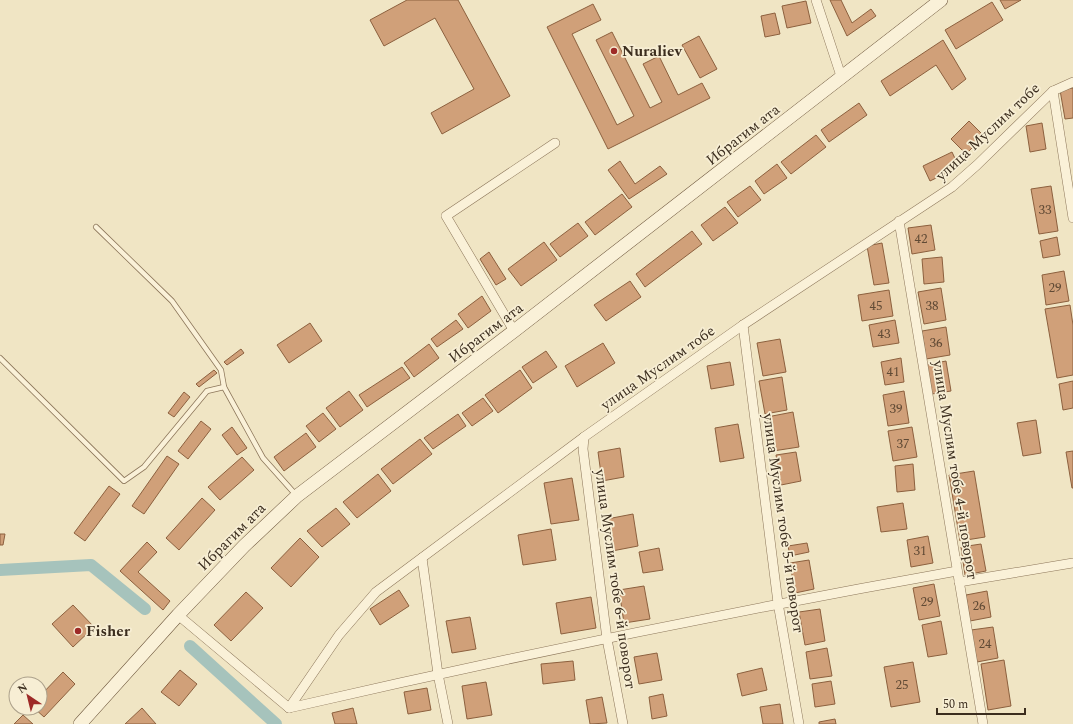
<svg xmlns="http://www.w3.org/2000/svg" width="1073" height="724" font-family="Spectral,serif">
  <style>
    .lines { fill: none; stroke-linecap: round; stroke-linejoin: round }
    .canal { stroke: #a6c3bc; stroke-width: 12 }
    .building { fill: #d0a079; stroke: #8c603e }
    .lane-casing { stroke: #8c765a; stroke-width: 6 }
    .street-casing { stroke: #8c765a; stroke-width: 10 }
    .secondary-casing { stroke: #6e573d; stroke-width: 14 }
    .lane { stroke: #faf1d8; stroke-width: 4.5 }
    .street { stroke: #faf1d8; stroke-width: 9 }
    .secondary { stroke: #faf1d8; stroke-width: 13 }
    .poi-dot { fill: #9e2a27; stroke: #f7eed4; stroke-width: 1.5 }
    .labels { text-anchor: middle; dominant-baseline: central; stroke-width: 3.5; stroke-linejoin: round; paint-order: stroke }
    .number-label { font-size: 13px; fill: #604a35 }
    .poi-label { font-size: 15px; font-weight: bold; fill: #3b2d1e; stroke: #f7eed4; text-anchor: start }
    .street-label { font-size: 15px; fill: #3b2d1e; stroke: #f7eed4 }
  </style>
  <rect width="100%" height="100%" fill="#f0e5c4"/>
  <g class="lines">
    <g class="canal">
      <path d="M0,570L91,565L145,609"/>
      <path d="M190,646L276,724"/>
    </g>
  </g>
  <g class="building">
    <path d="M407,0H458L510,96L442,134L431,113L474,89L435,18L384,46L370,20Z"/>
    <path d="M830,0H841L852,23L871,9L876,16L847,36Z"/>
    <path d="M1000,0H1021L1005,9Z"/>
    <path d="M806,1L811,23L787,28L782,6Z"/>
    <path d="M992,2L1003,20L956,49L945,30Z"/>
    <path d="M593,4L601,20L572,34L617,125L634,116L596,40L612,32L650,108L662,102L643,64L659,56L678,95L702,83L710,98L608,149L547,27Z"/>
    <path d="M775,13L780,34L765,37L761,16Z"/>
    <path d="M699,36L717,69L700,78L682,45Z"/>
    <path d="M943,40L966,79L952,90L936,65L890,96L881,81Z"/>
    <path d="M1073,88V118L1065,119L1060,90Z"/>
    <path d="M859,103L867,115L829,142L821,130Z"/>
    <path d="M969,121L984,136L966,154L951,139Z"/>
    <path d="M1042,123L1046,149L1030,152L1026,126Z"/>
    <path d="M816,135L826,147L791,174L781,162Z"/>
    <path d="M952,152L959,167L930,181L923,166Z"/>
    <path d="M620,161L635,184L660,166L667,174L629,199L608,170Z"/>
    <path d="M777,164L787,178L764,194L755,181Z"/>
    <path d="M750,186L761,200L738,217L727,202Z"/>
    <path d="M1051,186L1058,231L1039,234L1031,189Z"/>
    <path d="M622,194L632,207L595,235L585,222Z"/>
    <path d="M725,207L738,223L713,241L701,225Z"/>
    <path d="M578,223L588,236L560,257L550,244Z"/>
    <path d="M931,225L935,250L912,254L908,228Z"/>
    <path d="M692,231L702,244L645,287L636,274Z"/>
    <path d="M1057,237L1060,255L1043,258L1040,241Z"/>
    <path d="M544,242L557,260L521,286L508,269Z"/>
    <path d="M882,243L889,283L874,285L867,246Z"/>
    <path d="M489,252L506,279L496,285L480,259Z"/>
    <path d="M942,257L944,282L924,284L922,259Z"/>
    <path d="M1064,271L1069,301L1046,305L1042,275Z"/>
    <path d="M630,281L641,297L606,321L594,305Z"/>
    <path d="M941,288L946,320L924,324L918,292Z"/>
    <path d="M889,290L893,316L862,321L858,295Z"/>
    <path d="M482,296L491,311L468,328L458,314Z"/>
    <path d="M1070,305L1073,325V375L1057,378L1045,309Z"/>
    <path d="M456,320L463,329L437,347L431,339Z"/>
    <path d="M895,320L899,343L873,347L869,325Z"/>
    <path d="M310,323L322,341L289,363L277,345Z"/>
    <path d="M946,327L950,355L926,359L922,331Z"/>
    <path d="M780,339L786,372L763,376L757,343Z"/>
    <path d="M603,343L615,363L577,387L565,366Z"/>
    <path d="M429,344L439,358L414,377L404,363Z"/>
    <path d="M241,349L244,353L227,365L224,362Z"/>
    <path d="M546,351L557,367L533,383L522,367Z"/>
    <path d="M901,358L904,382L885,385L881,362Z"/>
    <path d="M946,361L951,391L932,394L927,365Z"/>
    <path d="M730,362L734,385L711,389L707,366Z"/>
    <path d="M402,367L410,378L367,407L359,395Z"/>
    <path d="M214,370L217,373L199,387L196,384Z"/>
    <path d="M520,370L532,388L498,413L485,395Z"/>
    <path d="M782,377L787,410L765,414L759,381Z"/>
    <path d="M1073,381V408L1063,410L1059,384Z"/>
    <path d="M349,391L363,410L340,427L326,408Z"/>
    <path d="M904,391L909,423L888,426L883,395Z"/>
    <path d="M184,392L190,397L174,417L168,413Z"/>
    <path d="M483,398L493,411L472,426L462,413Z"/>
    <path d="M793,412L799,447L773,451L767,417Z"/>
    <path d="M323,413L336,429L319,442L306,426Z"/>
    <path d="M458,414L466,426L433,449L424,438Z"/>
    <path d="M1036,420L1041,453L1023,456L1017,423Z"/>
    <path d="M201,421L211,429L188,459L178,451Z"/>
    <path d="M738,424L744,458L720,462L715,428Z"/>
    <path d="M232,427L247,448L237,455L222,435Z"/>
    <path d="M912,427L917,457L893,461L888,431Z"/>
    <path d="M306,433L316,447L284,471L274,457Z"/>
    <path d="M420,439L432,454L393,484L381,469Z"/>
    <path d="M620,448L624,477L602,481L598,452Z"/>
    <path d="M1073,451V488H1072L1066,452Z"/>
    <path d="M796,452L801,481L781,485L776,455Z"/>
    <path d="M167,456L179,464L144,514L132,506Z"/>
    <path d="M242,457L254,470L220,500L208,487Z"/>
    <path d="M913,464L915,490L897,492L895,466Z"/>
    <path d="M974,471L985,537L960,541L949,475Z"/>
    <path d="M378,474L391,491L357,518L343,502Z"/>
    <path d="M572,478L579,520L551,524L544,483Z"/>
    <path d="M109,486L120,494L85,541L74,533Z"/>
    <path d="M202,498L215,510L179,550L166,538Z"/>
    <path d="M903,503L907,529L881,532L877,507Z"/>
    <path d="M336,508L350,524L322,547L307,531Z"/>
    <path d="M633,514L638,546L612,551L607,519Z"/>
    <path d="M551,529L556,560L523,565L518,535Z"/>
    <path d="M0,534H5L3,545H0Z"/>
    <path d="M928,536L933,563L911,567L907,540Z"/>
    <path d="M300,538L319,557L291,587L271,568Z"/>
    <path d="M147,542L157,552L138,572L170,601L163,610L120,571Z"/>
    <path d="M807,543L809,552L790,556L788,546Z"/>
    <path d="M981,544L986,571L965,575L961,547Z"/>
    <path d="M659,548L663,570L643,573L639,552Z"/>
    <path d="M809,560L814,589L795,593L790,563Z"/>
    <path d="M934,584L940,616L919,620L913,588Z"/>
    <path d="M644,586L650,619L624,623L619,590Z"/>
    <path d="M399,590L409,606L380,625L370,609Z"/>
    <path d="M987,591L991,617L970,621L966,595Z"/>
    <path d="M246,592L263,608L231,641L214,625Z"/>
    <path d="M591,597L596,628L561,634L556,603Z"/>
    <path d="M73,605L94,627L73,647L52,624Z"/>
    <path d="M820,609L825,641L805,645L799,612Z"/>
    <path d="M470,617L476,649L452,653L446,621Z"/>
    <path d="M941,621L947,654L928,657L922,625Z"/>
    <path d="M993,627L998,658L977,662L971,630Z"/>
    <path d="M827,648L832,676L810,679L806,652Z"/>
    <path d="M657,653L662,680L639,684L634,657Z"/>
    <path d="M1004,660L1011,706L988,710L981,664Z"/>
    <path d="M573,661L575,680L543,684L541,664Z"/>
    <path d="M913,662L920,702L891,707L884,667Z"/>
    <path d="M762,668L767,690L742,696L737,674Z"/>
    <path d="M180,670L197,684L179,706L161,692Z"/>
    <path d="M63,672L75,684L44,717L34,708H40V696Z"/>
    <path d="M831,681L835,704L815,707L812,684Z"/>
    <path d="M486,682L492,715L467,719L462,686Z"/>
    <path d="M427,688L431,710L408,714L404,692Z"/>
    <path d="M663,694L667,716L652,719L649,697Z"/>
    <path d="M602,697L607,723L590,724L586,700Z"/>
    <path d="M780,704L783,724H763L760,707Z"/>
    <path d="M142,708L156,724H125Z"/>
    <path d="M353,708L357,724H335L332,713Z"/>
    <path d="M23,715L33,724H14Z"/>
    <path d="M835,719L836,724H819V722Z"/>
  </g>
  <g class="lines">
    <defs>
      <g id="lane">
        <path d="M96,227L172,301L221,370L224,387L263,458L296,495"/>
        <path d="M0,358L124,481L144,467L207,391L224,387"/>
      </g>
      <g id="street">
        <path d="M816,0L842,79"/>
        <path d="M1053,91L1073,218"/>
        <path d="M899,221L983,724"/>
        <path d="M743,325L778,603L799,724"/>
        <path d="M514,331L446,216L555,143"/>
        <path d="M584,437L583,449L607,639L623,724"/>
        <path d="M422,558L438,674L448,724"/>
        <path d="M959,582L1073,563"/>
        <path d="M178,615L289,708C510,657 733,611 957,571"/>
        <path d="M289,708L339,635L376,592L584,437L743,325L952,187L977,165L1053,91L1073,82"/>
      </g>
      <path id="secondary" d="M80,724L178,615L244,546L297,496L514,331L941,0"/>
    </defs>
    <use href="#lane" class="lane-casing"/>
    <use href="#street" class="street-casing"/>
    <use href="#secondary" class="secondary-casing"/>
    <use href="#lane" class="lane"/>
    <use href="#street" class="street"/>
    <use href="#secondary" class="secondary"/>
  </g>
  <g class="poi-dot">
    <circle cx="614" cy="51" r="4"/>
    <circle cx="78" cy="631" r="4"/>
  </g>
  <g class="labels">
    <g class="number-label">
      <text x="1045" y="210">33</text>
      <text x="921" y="239">42</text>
      <text x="1055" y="288">29</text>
      <text x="876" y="306">45</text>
      <text x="932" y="306">38</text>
      <text x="884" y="334">43</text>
      <text x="936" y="343">36</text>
      <text x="893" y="372">41</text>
      <text x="896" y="409">39</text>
      <text x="903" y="444">37</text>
      <text x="920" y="551">31</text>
      <text x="927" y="602">29</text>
      <text x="979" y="606">26</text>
      <text x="985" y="644">24</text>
      <text x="902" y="685">25</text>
    </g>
    <g class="poi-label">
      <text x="622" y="51">Nuraliev</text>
      <text x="86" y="631">Fisher</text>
    </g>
    <g class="street-label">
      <text transform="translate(988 132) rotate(-43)">улица Муслим тобе</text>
      <text transform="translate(743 135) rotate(-38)">Ибрагим ата</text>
      <text transform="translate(486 333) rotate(-37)">Ибрагим ата</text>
      <text transform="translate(658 368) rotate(-35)">улица Муслим тобе</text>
      <text transform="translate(955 470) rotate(81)">улица Муслим тобе 4-й поворот</text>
      <text transform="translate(783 523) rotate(82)">улица Муслим тобе 5-й поворот</text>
      <text transform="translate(232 537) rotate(-45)">Ибрагим ата</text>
      <text transform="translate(615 579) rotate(82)">улица Муслим тобе 6-й поворот</text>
    </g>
  </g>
  <g transform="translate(28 696) rotate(325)"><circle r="19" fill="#f7eed4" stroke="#aca18b"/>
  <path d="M0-3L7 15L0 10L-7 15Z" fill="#9e2a27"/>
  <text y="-6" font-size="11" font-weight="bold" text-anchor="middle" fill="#3b2d1e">N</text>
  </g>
  <path d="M937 708v6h88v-6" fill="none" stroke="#3b2d1e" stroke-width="2"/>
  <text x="943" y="708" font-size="12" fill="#3b2d1e" stroke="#f7eed4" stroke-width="3" paint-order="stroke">50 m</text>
</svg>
